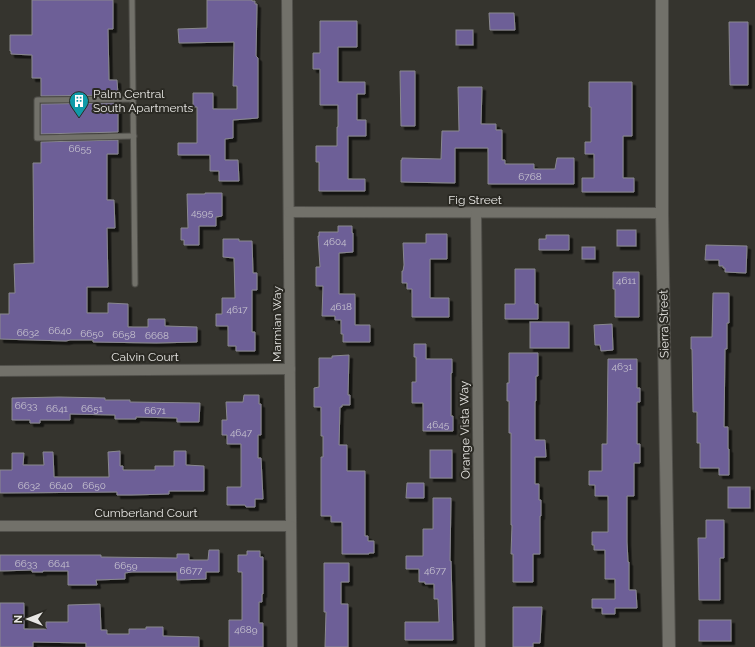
<svg xmlns="http://www.w3.org/2000/svg" width="755" height="647" font-family="Raleway,sans-serif">
  <style>
    .building { fill: #6d5f97; stroke: #89888f; filter: url(#shadow) }
    .lines { fill: none; stroke-linecap: round; stroke-linejoin: round }
    .service-casing { stroke: #51504b; stroke-width: 7 }
    .minor-casing { stroke: #51504b; stroke-width: 12 }
    .tertiary-casing { stroke: #51504b; stroke-width: 14 }
    .service { stroke: #72716a; stroke-width: 5 }
    .minor { stroke: #72716a; stroke-width: 10 }
    .tertiary { stroke: #72716a; stroke-width: 12 }
    .labels { text-anchor: middle; dominant-baseline: central; stroke-width: 4; stroke-linejoin: round; paint-order: stroke }
    .number-label { font-size: 10px; fill: #c8c4d0 }
    .poi-label { font-size: 12px; fill: #e7e6e3; stroke: #2b2a24; text-anchor: start }
    .street-label { font-size: 12px; fill: #e7e6e3; stroke: #2b2a24 }
  </style>
  <defs>
    <filter id="shadow"><feDropShadow dx="3.5" dy="3.5" stdDeviation="0" flood-color="#0009"/></filter>
  </defs>
  <rect width="100%" height="100%" fill="#35342e"/>
  <g class="building">
    <path d="M32,0H113V29H108L109,80H117L118,95L41,96V78H32V55L11,54V51H10V35H32Z"/>
    <path d="M207,0H252V1H255V4H257L256,56L258,58V118L233,120V138L225,139V160H238L239,181H219V171H210V155H178V143H197V107H193V93H213V109H237V86H233L234,42L179,43L178,29L207,28Z"/>
    <path d="M489,13H514L515,30H490Z"/>
    <path d="M320,21H357V47H338V82H365V94H357V120H366V136H348V179H365V191H319V162H316V146H337V127H338V105H320V69H313V53H320Z"/>
    <path d="M729,22H748V85H730Z"/>
    <rect x="456" y="30" width="17" height="15"/>
    <path d="M400,71H415V126H401Z"/>
    <path d="M589,82H632V136H623V178H634V192H582V178H594V154H585V142H591V107H589Z"/>
    <path d="M458,87H482L481,124H496V130H502V160H505V164H534V169H555L557,158H574V184H488V148H455V183L401,182V160H402V158L441,159L442,131H459Z"/>
    <path d="M118,103V132L41,134V104Z"/>
    <path d="M118,140V154H107V200H114L115,228H107L108,287H87V313H108V303L128,304V327H148V319H165V326L197,327V342L156,343L93,342V340H70L66,341L0,339V314H9V293H15L14,264L34,263L33,163H41V142Z"/>
    <path d="M205,193H222V216L216,217V226H199V245H184V240H181V228H188L187,194H205Z"/>
    <path d="M338,226H352V233H353V252L339,253V294H355V325H370V342H343V334H341V320H335V316H322L323,286H316V267H320L318,236H319V232H338Z"/>
    <rect x="617" y="230" width="19" height="16"/>
    <path d="M426,234H447V259H430V298H449V317H412V289H407V283H402V271H403L404,265L403,243H426Z"/>
    <path d="M546,235H569V250H539V239H546Z"/>
    <path d="M223,239H239V241H252L253,273H257V290H252V332H255V351H236V346H228V326H216V314H222V298H235L234,258L223,257Z"/>
    <path d="M706,245L747,246L746,273L725,272V268H723V266H719V260H705Z"/>
    <rect x="582" y="247" width="13" height="12"/>
    <path d="M515,269H535V304H538V319H505V304H515Z"/>
    <path d="M613,272H639V317H615V289H613Z"/>
    <path d="M713,293H729V323H727V349H725L724,427H728V449H729V475H719V468H700V443H697V412H693L692,349H691V337H712Z"/>
    <rect x="530" y="322" width="39" height="26"/>
    <path d="M612,324L613,350L601,351L600,345H595L594,325Z"/>
    <path d="M414,344H426V359H452V373H451V416H453V431H423V403H412V382H416V357H414Z"/>
    <path d="M509,353H538V376H536V401H535V440H545L546,457H535V484H539V500H541V516H540V554H533V582H513V554H511L512,525H511V433H509V401H507V383H509Z"/>
    <path d="M349,355L348,395H350V405H342V407H340L339,445H347V471H365V536H368V541H374V553H369V554H342V522H331V516H321V457H323V436H321V407H314V388L319,387V358H332V356Z"/>
    <path d="M608,359H637V388H640V402H637V444H640V463H634V496H627V542L628,562H629V590H636L637,608H615V614H602V608H592V599H615V579H605V550H594V545H592V532H608V496H595V485H589V471H602V444H607Z"/>
    <path d="M244,395H259V404H261V435H258V458H261L263,499H255V507H246L245,505H227V487H241V444H227V435H222V420H227L226,402H243Z"/>
    <path d="M59,397L105,398V400H130V402L200,403L199,422H177V418L136,417V419H115V415L70,414V420H40V423H30V420H12V398Z"/>
    <rect x="430" y="450" width="22" height="28"/>
    <path d="M120,451V466H123V470H155V466H174V451H186V465L204,466V491H169V494L131,495H117V492L0,493V470H12V453H24L23,465H44L43,452H53L54,477H109L108,452Z"/>
    <path d="M407,483H424V498H406Z"/>
    <rect x="728" y="487" width="22" height="21"/>
    <path d="M433,498H451L450,561H451L453,640H405V622H439L438,599H434V584H425V582H419V569H406V556H423V529H433Z"/>
    <path d="M706,520H724V558H720V600H699L698,538H706Z"/>
    <path d="M209,550H219V572H206V579L177,580V572H132L125,573V579L96,580L97,585H68V571H43V572H32V570L0,571V555H101V557L177,558V554H189V560H208Z"/>
    <path d="M247,551H260V557H263V594H262V602H259V623H263V647H229V620H242V572H238V555H247Z"/>
    <path d="M324,563H349V582H341V604H348V647H325L326,612H324Z"/>
    <path d="M0,603H24V629H46V622H68V605L100,604L101,630H107V634H129V629H146V627H163V636L199,637V647H86V643L33,642V647H0Z"/>
    <path d="M513,607H542L540,643H533V647H513Z"/>
    <rect x="699" y="620" width="32" height="21"/>
  </g>
  <g class="lines">
    <defs>
      <g id="service">
        <path d="M132,0L135,284"/>
        <path d="M133,99L37,100V138L134,136"/>
      </g>
      <g id="minor">
        <path d="M287,0L292,647"/>
        <path d="M289,212L662,213"/>
        <path d="M476,213L480,647"/>
        <path d="M0,371L290,369"/>
        <path d="M0,526H291"/>
      </g>
      <path id="tertiary" d="M662,0V213L669,647"/>
    </defs>
    <use href="#service" class="service-casing"/>
    <use href="#minor" class="minor-casing"/>
    <use href="#tertiary" class="tertiary-casing"/>
    <use href="#service" class="service"/>
    <use href="#minor" class="minor"/>
    <use href="#tertiary" class="tertiary"/>
  </g>
  <defs>
    <symbol id="building-pin" viewBox="-11 -11 22 30"><path d="M0 17L-7.5 6A9.5 9.5 0 1 1 7.5 6Z" fill="#0f9aa8" stroke="#2b2a24"/><path d="M-4-6H4V6H1V3H-1V6H-4ZM-2.5-4.3h1.7v1.8h-1.7ZM.8-4.3h1.7v1.8H.8ZM-2.5-1h1.7V.8h-1.7ZM.8-1h1.7V.8H.8Z" fill="#fff"/></symbol>
  </defs>
  <g fill-rule="evenodd">
    <use href="#building-pin" x="68" y="90" width="22" height="30"/>
  </g>
  <g class="labels">
    <g class="number-label">
      <text x="80" y="148">6655</text>
      <text x="530" y="176">6768</text>
      <text x="202" y="212">4595</text>
      <text x="335" y="241">4604</text>
      <text x="626" y="280">4611</text>
      <text x="341" y="306">4618</text>
      <text x="237" y="309">4617</text>
      <text x="60" y="330">6640</text>
      <text x="28" y="332">6632</text>
      <text x="92" y="333">6650</text>
      <text x="124" y="334">6658</text>
      <text x="157" y="335">6668</text>
      <text x="622" y="366">4631</text>
      <text x="26" y="405">6633</text>
      <text x="57" y="408">6641</text>
      <text x="92" y="408">6651</text>
      <text x="155" y="410">6671</text>
      <text x="438" y="424">4645</text>
      <text x="241" y="432">4647</text>
      <text x="29" y="485">6632</text>
      <text x="61" y="485">6640</text>
      <text x="94" y="485">6650</text>
      <text x="26" y="563">6633</text>
      <text x="59" y="563">6641</text>
      <text x="126" y="565">6659</text>
      <text x="191" y="570">6677</text>
      <text x="435" y="570">4677</text>
      <text x="246" y="629">4689</text>
    </g>
    <g class="poi-label">
      <text x="93" y="94">Palm Central<tspan x="93" dy="14">South Apartments</tspan></text>
    </g>
    <g class="street-label">
      <text x="475" y="200">Fig Street</text>
      <text transform="translate(277 324) rotate(-90)">Marmian Way</text>
      <text transform="translate(664 324) rotate(-91)">Sierra Street</text>
      <text x="145" y="357">Calvin Court</text>
      <text transform="translate(465 430) rotate(-91)">Orange Vista Way</text>
      <text x="146" y="513">Cumberland Court</text>
    </g>
  </g>
  <g transform="translate(28 619) rotate(270)" stroke="#2b2a24" stroke-width="3" paint-order="stroke">
  <path d="M0-3L7 15L0 10L-7 15Z" fill="#e7e6e3"/>
  <text y="-6" font-size="11" font-weight="bold" text-anchor="middle" fill="#e7e6e3">N</text>
  </g>
</svg>
